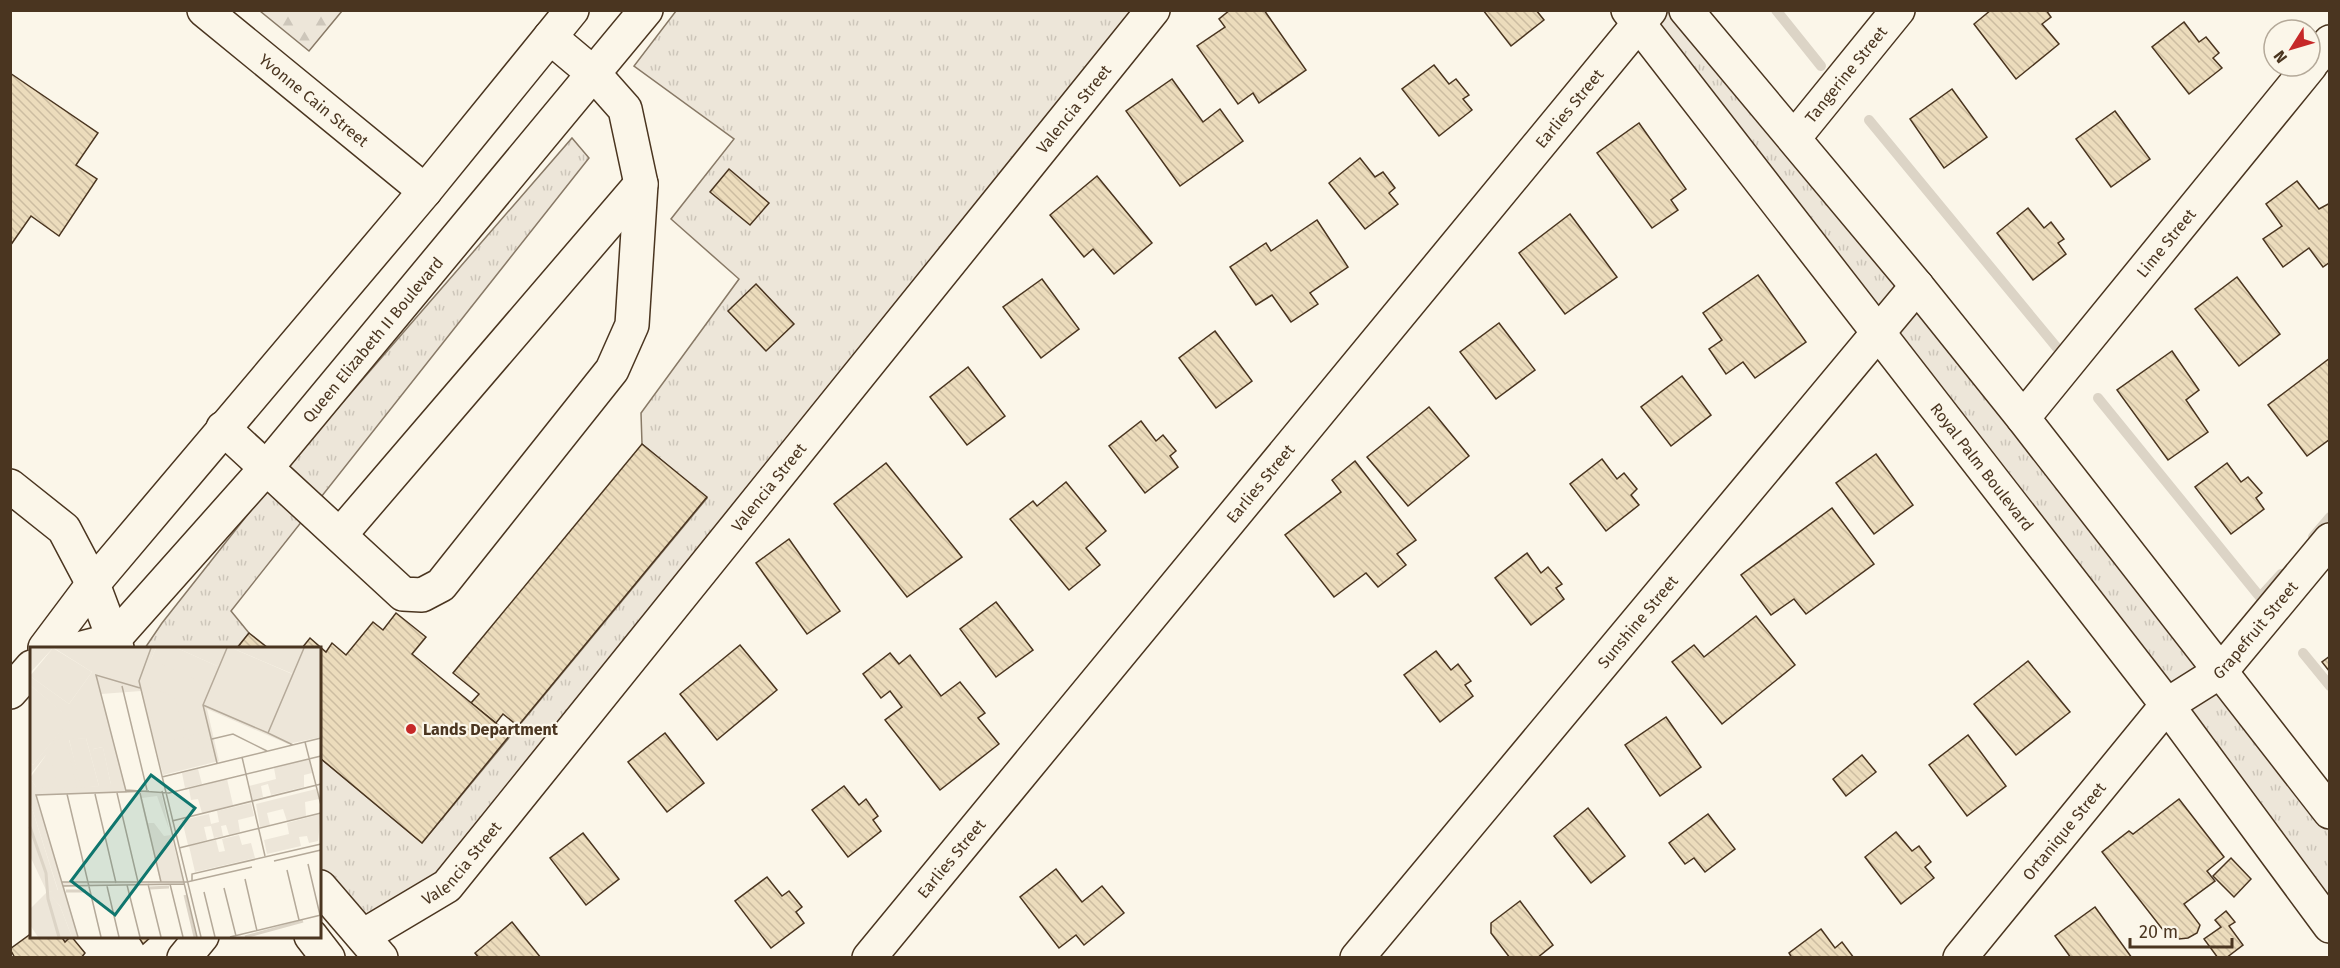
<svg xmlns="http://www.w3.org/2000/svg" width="2340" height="968" font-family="'Fira Sans',sans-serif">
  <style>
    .grass { fill: url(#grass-tufts); stroke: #887966; stroke-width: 1.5 }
    .forest { fill: url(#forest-firs); stroke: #887966; stroke-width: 1.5 }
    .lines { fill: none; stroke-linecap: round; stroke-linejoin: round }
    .stream { stroke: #dcd4c6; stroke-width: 10 }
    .building { fill: url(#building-back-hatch); stroke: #4a3520; stroke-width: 1.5 }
    .minor-casing { stroke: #4a3520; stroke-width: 36 }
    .minor { stroke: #fbf6e9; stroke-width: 33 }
    .poi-dot { fill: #c62828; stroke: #fbf6e9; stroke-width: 2 }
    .labels { text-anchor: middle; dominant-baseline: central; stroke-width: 4.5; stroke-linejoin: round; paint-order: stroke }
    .street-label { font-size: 16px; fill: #4a3520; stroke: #fbf6e9 }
    .poi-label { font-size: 16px; font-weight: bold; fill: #4a3520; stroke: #fbf6e9; text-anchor: start }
    .inset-river { fill: none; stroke: #dcd4c6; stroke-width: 3 }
    .inset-road { fill: none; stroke: #b4a999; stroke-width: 1.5 }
    .view { fill: #0f766e; fill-opacity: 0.15; stroke: #0f766e; stroke-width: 3 }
    .inset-edge { fill: none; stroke: #4a3520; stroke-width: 3 }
  </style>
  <defs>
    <pattern id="grass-tufts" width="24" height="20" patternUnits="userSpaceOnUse" patternTransform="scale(1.5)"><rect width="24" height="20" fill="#ede6d9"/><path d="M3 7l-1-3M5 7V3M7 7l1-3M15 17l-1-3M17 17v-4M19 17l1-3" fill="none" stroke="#cdc6ba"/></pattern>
    <pattern id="forest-firs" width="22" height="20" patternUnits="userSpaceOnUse" patternTransform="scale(1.5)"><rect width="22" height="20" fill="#ede6d9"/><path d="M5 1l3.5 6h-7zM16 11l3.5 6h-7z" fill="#cdc6ba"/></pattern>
    <pattern id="building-back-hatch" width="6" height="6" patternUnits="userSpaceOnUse" patternTransform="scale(1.5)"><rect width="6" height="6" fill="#ecdcbc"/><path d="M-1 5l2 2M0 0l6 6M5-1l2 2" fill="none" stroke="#ccbda1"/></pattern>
  </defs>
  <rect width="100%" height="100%" fill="#fbf6e9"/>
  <g class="grass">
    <path d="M676,11H1153L447,886L363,936L320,887V758L422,843L707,498L642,444L641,413L739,279L671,219L734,139L634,66Z"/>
    <path d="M1628,11H1695L2329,812V926Z"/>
    <path d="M572,138L589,158L231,611L249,633L237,648H145L162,623L271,485Z"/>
  </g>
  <path class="forest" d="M260,11H342L309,51Z"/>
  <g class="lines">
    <g class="stream">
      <path d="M1776,10L1821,66"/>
      <path d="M1869,120L2058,349"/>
      <path d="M2098,398L2260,597L2281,574"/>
      <path d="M2313,537L2330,517"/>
      <path d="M2303,653L2330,686"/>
    </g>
  </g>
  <g class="building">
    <path d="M1230,10H1264L1306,70L1259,103L1253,93L1238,104L1197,46L1225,27L1219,19Z"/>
    <path d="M1483,10H1536L1544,20L1511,46Z"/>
    <path d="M1991,10H2046L2051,17L2042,24L2059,44L2016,79L1974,24Z"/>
    <path d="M2184,22L2199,42L2206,37L2219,53L2213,58L2222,68L2189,94L2152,47Z"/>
    <path d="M1434,65L1449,84L1456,79L1469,95L1463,99L1472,110L1439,136L1402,89Z"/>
    <path d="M10,73L98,133L76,165L97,179L59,236L31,216L10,246Z"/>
    <path d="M1172,79L1203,122L1220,109L1243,141L1180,186L1126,111Z"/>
    <path d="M1952,89L1987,137L1944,168L1910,119Z"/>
    <path d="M2115,111L2150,159L2111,187L2076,139Z"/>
    <path d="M1639,123L1686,189L1671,200L1678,210L1652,228L1597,153Z"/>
    <path d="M1360,158L1375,177L1383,172L1395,188L1389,193L1398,204L1365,229L1329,183Z"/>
    <path d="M729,169L769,203L750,225L710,192Z"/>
    <path d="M1097,176L1152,243L1114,274L1093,249L1084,257L1050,215Z"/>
    <path d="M2297,181L2319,209L2330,203V262L2323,267L2309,248L2283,267L2263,239L2282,226L2266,204Z"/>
    <path d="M2028,208L2044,228L2051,222L2064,239L2058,243L2066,254L2033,280L1997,233Z"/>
    <path d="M1570,214L1617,277L1565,314L1519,253Z"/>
    <path d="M1317,220L1348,267L1310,293L1318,304L1291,322L1272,295L1256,305L1230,267L1266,243L1271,251Z"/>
    <path d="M1758,275L1806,342L1755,378L1743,362L1726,374L1709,349L1722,340L1703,313Z"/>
    <path d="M2237,277L2280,334L2239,366L2195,309Z"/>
    <path d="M1042,279L1079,329L1041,358L1003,307Z"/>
    <path d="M756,284L794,324L766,351L728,311Z"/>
    <path d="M1499,323L1535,370L1496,399L1460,352Z"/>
    <path d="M1215,331L1252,381L1216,408L1179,358Z"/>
    <path d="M2172,351L2199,390L2186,400L2208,432L2168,460L2117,390Z"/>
    <path d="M2330,358V439L2307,456L2268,405Z"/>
    <path d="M968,367L1005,416L967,445L930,397Z"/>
    <path d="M1682,376L1711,415L1671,446L1641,407Z"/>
    <path d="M1429,407L1469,456L1408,506L1367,457Z"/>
    <path d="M1141,421L1156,441L1163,435L1176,451L1170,456L1178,467L1145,493L1109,446Z"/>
    <path d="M642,444L707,497L518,726L503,714L496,723L471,703L479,694L453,673Z"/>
    <path d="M1876,454L1913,505L1874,534L1836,483Z"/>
    <path d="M1602,459L1617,479L1624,473L1637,489L1631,495L1639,505L1606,531L1570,484Z"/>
    <path d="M1355,461L1416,540L1397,554L1406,565L1378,587L1366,573L1334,597L1285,535L1341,492L1332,480Z"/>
    <path d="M886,463L962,557L907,597L834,504Z"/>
    <path d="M2227,463L2241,482L2248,477L2262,493L2256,498L2264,509L2231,534L2195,487Z"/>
    <path d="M1066,482L1106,531L1086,548L1100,565L1069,590L1010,519L1033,501L1037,506Z"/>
    <path d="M1832,508L1874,564L1806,614L1794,599L1771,615L1741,575Z"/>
    <path d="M789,539L840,611L807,634L756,563Z"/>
    <path d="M1527,553L1541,573L1548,567L1562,584L1556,588L1564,599L1531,625L1495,578Z"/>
    <path d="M996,602L1033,650L996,677L960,629Z"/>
    <path d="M396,613L426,637L412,654L510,735L422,843L320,758V648H302L310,638L326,652L332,643L346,655L373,622L383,630Z"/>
    <path d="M1756,616L1795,665L1722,724L1672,662L1694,645L1704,657Z"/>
    <path d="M249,633L268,648H237Z"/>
    <path d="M740,645L777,690L717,740L680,694Z"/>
    <path d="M1436,651L1451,670L1458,664L1471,681L1465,685L1473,696L1440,722L1404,675Z"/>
    <path d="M890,653L899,664L910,655L941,696L960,682L985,713L978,718L999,744L940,790L885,720L902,707L890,691L881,698L863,674Z"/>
    <path d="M2330,656V672L2322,662Z"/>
    <path d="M2028,661L2070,712L2016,755L1974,704Z"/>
    <path d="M1666,717L1701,767L1660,796L1625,745Z"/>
    <path d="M665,733L704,783L667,812L628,762Z"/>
    <path d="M1968,735L2006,786L1967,816L1929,765Z"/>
    <path d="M1862,755L1876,772L1846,796L1833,779Z"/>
    <path d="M844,786L859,805L866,799L878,816L873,820L881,831L848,857L812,810Z"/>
    <path d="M2179,799L2224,857L2207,871L2215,881L2184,904L2200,925L2197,933L2188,938L2179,939L2173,931L2167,935L2102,852L2129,831L2133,834Z"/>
    <path d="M1588,808L1625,856L1591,883L1554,836Z"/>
    <path d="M1708,814L1735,849L1705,872L1694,858L1685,864L1669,843Z"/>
    <path d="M1896,832L1912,851L1919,846L1931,862L1925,867L1934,878L1901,904L1865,857Z"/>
    <path d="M583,833L619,879L586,905L550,858Z"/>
    <path d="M2231,858L2251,879L2234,897L2213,876Z"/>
    <path d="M1056,869L1082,902L1102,886L1124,913L1084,945L1076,935L1059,948L1020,897Z"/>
    <path d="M767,877L782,896L789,891L802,907L796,912L804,923L771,948L735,901Z"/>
    <path d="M1520,901L1553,945L1537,958H1510L1491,933V923Z"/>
    <path d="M2095,907L2132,958H2071L2055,936Z"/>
    <path d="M2226,911L2235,922L2229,926L2243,945L2226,958H2218L2204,939L2221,927L2215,920Z"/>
    <path d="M512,922L541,958H479L475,953Z"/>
    <path d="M1821,929L1835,948L1842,942L1854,958H1792L1789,953Z"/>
    <path d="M32,933V936H61L65,942L71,936L85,953L81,958H15L10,949Z"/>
    <path d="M138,936H152L143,944Z"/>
  </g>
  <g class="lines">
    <defs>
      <g id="minor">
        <path id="s1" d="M204,10L425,191"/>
        <path id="s2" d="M1628,10L2167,705L2330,926"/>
        <path d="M1686,10L1917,286L2023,418L2330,812"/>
        <path d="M2310,65L2330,42"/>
        <path id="s3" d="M1794,138L1898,10"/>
        <path id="s4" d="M2023,418L2310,66"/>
        <path d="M223,428L403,594L422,595L441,585L612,370L632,325L641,184L625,109L594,74L550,37"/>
        <path d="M10,486L64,529L93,584L117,648"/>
        <path d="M340,535L641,184"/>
        <path d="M45,648L93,584L425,191L572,10"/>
        <path id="s5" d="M82,648L113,640L267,467L646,10"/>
        <path d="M10,692L32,667"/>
        <path d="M320,887L381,958"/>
        <path d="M311,936L328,958"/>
        <path id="s6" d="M363,936L447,886L1153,10"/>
        <path d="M184,958L202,936"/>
        <path id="s7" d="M869,958L1650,10"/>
        <path id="s8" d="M1357,958L1917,286"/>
        <path id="s9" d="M1960,958L2167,705L2221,671L2330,540"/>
      </g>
    </defs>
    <use href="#minor" class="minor-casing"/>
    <use href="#minor" class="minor"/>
  </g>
  <circle class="poi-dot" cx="411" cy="729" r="6"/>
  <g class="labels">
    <g class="street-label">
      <text stroke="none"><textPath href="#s3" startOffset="82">Tangerine Street</textPath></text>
      <text stroke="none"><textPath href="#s1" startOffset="142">Yvonne Cain Street</textPath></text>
      <text stroke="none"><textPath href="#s6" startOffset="1096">Valencia Street</textPath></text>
      <text stroke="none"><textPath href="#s7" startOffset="1101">Earlies Street</textPath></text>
      <text stroke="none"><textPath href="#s4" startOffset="226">Lime Street</textPath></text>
      <text stroke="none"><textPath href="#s5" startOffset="429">Queen Elizabeth II Boulevard</textPath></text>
      <text stroke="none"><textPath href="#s2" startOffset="578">Royal Palm Boulevard</textPath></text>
      <text stroke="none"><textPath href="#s7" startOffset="615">Earlies Street</textPath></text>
      <text stroke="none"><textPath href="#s6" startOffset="610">Valencia Street</textPath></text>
      <text stroke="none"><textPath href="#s8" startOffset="438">Sunshine Street</textPath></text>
      <text stroke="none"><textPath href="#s9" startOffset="444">Grapefruit Street</textPath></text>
      <text stroke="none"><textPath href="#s9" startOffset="164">Ortanique Street</textPath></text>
      <text stroke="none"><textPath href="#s7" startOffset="129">Earlies Street</textPath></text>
      <text stroke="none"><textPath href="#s6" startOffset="124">Valencia Street</textPath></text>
    </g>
    <g class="poi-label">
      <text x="423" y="729">Lands Department</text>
    </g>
  </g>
  <g transform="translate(30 647)">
    <rect width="291" height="291" fill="#fbf6e9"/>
    <path d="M0,1H23L0,26ZM24,1H126L121,12L187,19L147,1H202L262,27L273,1H291V90L258,97L177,62L189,114L133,128L111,44L71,47L97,146L6,148L32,235L130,234L110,151V145H131L139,182L127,149L112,151L118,176H124L134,189L141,188L154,237L34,239L48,290H42L30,259L17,245L28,243L0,155V131L6,140L16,108L0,128V115L3,118L40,72L0,38V29L39,57L62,25ZM56,91L69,139L52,140L39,93ZM73,100V101L81,138L63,102Z" fill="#ede6d9" fill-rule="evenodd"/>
    <path d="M23,1L62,25L39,57L0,29ZM126,1H147L187,19L179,38L121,12ZM202,1H273L263,27ZM0,38L41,72L3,118L0,115ZM114,38L144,49L156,90L128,96ZM179,85L183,99L159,104L158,89ZM34,86L36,93L47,141L28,140L19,103ZM56,91L69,139L51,141L39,92ZM73,100L81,138L73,139L63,102ZM16,108L23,141L6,140L0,131ZM279,112L282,126L274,128V140L241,148L238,137L231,139L233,150L222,153L219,139L246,132L244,121ZM168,122L172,137L155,141L152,126ZM197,132L203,158L172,166L168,152L161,153L159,142ZM286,142L289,152L275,155L276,169L257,174L253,162L237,166L240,178L230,180L226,157ZM0,155L28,244L18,245L30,259L42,290H8L0,278V262L17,245L0,209ZM221,156L224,169L208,173L210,185L199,188L196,178L191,179L193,189L184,191L181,179L174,180L177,193L158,198L152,173L179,167L181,177L189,175L187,164ZM291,167L288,194L279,196L277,189L269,190L271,199L237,207L234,193L259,187L257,176ZM209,188L212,198L221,196L225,211L165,225L159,199L186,193L189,205L195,204L192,192Z" fill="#ede6d9"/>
    <path class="inset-river" d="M0,180L16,226L18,252L29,290M120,241L139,240M36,244H56M155,248L165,290M215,290L273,274"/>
    <path class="inset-road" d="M121,1L109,34L171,290M92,39L117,143M173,58L238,86L274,1M238,86L263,98M182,92L203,87L237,104M275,95L291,158M212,110L235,209M187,116L173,58L197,1M132,130L291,91M96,143L139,146L291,109M96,144L66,28L110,41M132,144L167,290M87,146L108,235M110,146L131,235M37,147L71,290M65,147L86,236M142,174L291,137M149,201L291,166M244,214L291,203M278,217L290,268M257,223L269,273M215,232L227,284M162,234V227L291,197M32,235H157L222,220M118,237L131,290M140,237L153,290M97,238L110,290M33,239L154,237M77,239L89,290M194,241L206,289M174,245L185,290M48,290L6,148L119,144M200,290L291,268"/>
    <path class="view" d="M121,128L165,161L85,268L41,234Z"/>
    <rect width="291" height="291" class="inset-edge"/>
  </g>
  <rect width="2340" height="968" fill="none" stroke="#4a3520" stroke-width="24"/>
  <g transform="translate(2292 48) rotate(233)"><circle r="28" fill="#fbf6e9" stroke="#b4a999" stroke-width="1.5"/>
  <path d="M0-4.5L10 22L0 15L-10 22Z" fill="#c62828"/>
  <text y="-9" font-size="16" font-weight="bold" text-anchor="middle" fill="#4a3520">N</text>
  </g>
  <path d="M2130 938v9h102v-9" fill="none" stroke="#4a3520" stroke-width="3"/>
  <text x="2139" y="938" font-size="18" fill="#4a3520" stroke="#fbf6e9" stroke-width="4.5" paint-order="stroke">20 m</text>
</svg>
